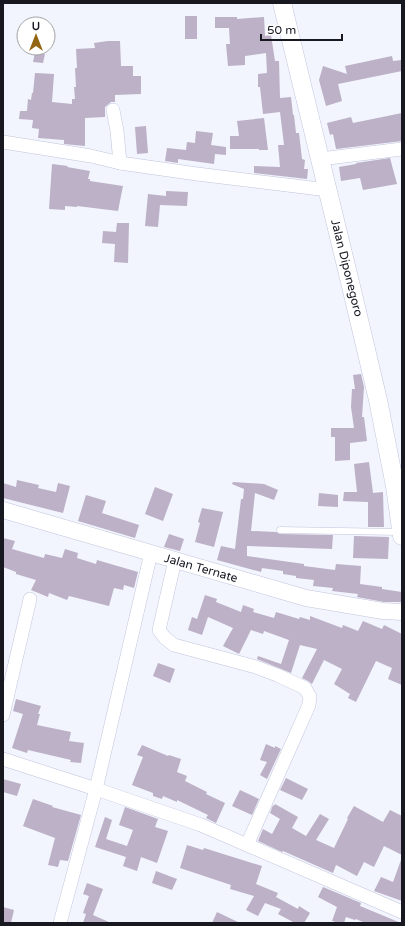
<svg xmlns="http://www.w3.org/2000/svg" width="405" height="926" font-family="'Varela Round',sans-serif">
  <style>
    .building { fill: #bcb1c6 }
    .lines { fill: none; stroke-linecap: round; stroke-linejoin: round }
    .service-casing { stroke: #c0c5dc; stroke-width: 7 }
    .minor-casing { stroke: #c0c5dc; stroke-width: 14 }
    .tertiary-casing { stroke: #c0c5dc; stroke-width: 17 }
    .secondary-casing { stroke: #c0c5dc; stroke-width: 19 }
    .service { stroke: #fff; stroke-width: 6 }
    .minor { stroke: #fff; stroke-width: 13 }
    .tertiary { stroke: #fff; stroke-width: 16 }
    .secondary { stroke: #fff; stroke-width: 18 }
    .labels { text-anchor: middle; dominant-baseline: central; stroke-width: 3; stroke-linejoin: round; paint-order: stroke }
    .street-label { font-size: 12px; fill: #171820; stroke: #fff }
  </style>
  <rect width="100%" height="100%" fill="#f2f4fe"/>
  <g class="building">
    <rect x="185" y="16" width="12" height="23"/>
    <path d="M215,17H237V19L264,17L265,36L271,35L275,61H279L280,98L291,97L293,115H294L296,133H299L302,159L305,160L304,169H308L307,179L254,173V166L280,167L278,145H284L280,112L263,114L260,87H258V74L267,73L266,53L245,56V65L228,66L226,44H230L229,28H215Z"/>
    <path d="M108,41H120L121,66H133V76H141V94L115,95V102H111L105,107V117L85,118V146L64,144V140L38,138L39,129L32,128L33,120L19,119L20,111H27L28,99L31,100L32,93H33L35,73L54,74L52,102L72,104V99H75L74,87H76L75,68H77L76,49L95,48L94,43Z"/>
    <path d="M35,53L45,54L43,63L33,62Z"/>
    <path d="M392,56L393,61L402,60V71L338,84L342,101L326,106L319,80L323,66L347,74L345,66Z"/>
    <path d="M402,113V141L336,149L333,134L330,135L327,123L351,117L353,123Z"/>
    <path d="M264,118L268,150H259V149H230V136H239L237,121Z"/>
    <path d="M146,126L148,153L137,154L135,127Z"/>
    <path d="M196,131L213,133L211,145L226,147V155L215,154L214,164L178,159V163L165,161L167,148L186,150L187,142L195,143Z"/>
    <path d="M390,158L397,184L363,190L360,178L341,181L339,167L356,164V163Z"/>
    <path d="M52,164L68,166L67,167L90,171L88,179H90V181L123,186L118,211L77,206V207L65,206V210L49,209Z"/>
    <path d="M166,191L188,192L187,206L160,205L158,227L145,226L148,194L166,196Z"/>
    <path d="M117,223H129L128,263L114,262L115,244L102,243L103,231L116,232Z"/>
    <path d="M361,374L364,387L362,417H364L367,441L350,443V460L335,461V437H331V428H354L351,407L352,389H355L353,375Z"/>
    <path d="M369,462L373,493L383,492L384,527H368V502L343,501L344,492H357L354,464Z"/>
    <path d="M17,480L39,485L38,488L56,492L58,483L70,486L63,513L3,498V483L16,487Z"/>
    <path d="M233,482L264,484L278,490L274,500L255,493L251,531L276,532L280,534L333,535L332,549L247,546V556L304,564V566L335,570L336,564L361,566L360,584L382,587V589L402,592V602H384L357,597L358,594L332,591L333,588L313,586L314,580L296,578V576L283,574V571L262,568L261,572L217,560L221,546L235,549L241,499H243L244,489L232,484Z"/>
    <path d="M155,487L173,494L163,521L145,514Z"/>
    <path d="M319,493L338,495V507L318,506Z"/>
    <path d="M86,495L106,501L102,513L139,525L135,538L78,521Z"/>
    <path d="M202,508L223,512L214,547L195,542L200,523L198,522Z"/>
    <path d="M169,534L184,539L180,551L164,547Z"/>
    <path d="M354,536L389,537L388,559L353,558Z"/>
    <path d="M3,538L15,541L12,549L44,558L45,554L62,558L65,549L78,553L77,558L96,564L97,560L138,572L134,588L124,585L123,590L114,588L109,606L69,596L67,600L49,593L48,597L31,590L36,580L16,574V572L3,567Z"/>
    <path d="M205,595L217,599L216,602L241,612L243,605L254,609L253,612L274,618L276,612L299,619L300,617L310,620V616L342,628L343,625L358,631L363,621L382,629L384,625L402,634V685L388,679L392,668L376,661L356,702L348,698L350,694L334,684L342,669L324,660L312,684L308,681L302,678L317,649L300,645L291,673L257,659L258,656L281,664L289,640L264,631L263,634L251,630L239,654L223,646L233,628L208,617L202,635L188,630L192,617L197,619Z"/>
    <path d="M158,663L175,669L170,683L153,676Z"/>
    <path d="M16,699L41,706L38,714H40L37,725L71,732L69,741L84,743L81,763L70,762L71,760L28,750L27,753L12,748L23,714L13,711Z"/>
    <path d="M266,744L275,748V746L281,749L267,779L260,775L267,762L260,760Z"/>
    <path d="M142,745L168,756L169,755L181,759L177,772L187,776L185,781L207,792L206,794L225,803L216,823L206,818L208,815L177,800V802L163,796L162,799L153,796V793L132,785L143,757L137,755Z"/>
    <path d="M286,778L308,789L302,800L280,790Z"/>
    <path d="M3,779L21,784L17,796L3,792Z"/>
    <path d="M240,790L259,799L252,815L232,806Z"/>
    <path d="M33,799L53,806L52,807L81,815L68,861L60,860L58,867L48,865L55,838L23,826Z"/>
    <path d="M275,804L298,817L292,828L306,836L320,814L329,819L316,840L334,848L348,819L347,818L354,806L383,822L390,810L402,816V855L384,846L374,867L364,862L357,876L336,865L333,873L283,851L282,852L258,841L263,829L272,834L280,819L270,813L273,805L274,806Z"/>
    <path d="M125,807L158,819L155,827L168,831L157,863L141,857L137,871L123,866L126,857L95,847L105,817L112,820L106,839L127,846L133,830L119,825Z"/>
    <path d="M187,845L203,850L204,848L262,866L256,884L278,893L276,897L298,909L299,906L310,913L304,923H295L278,914L281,909L265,903L258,916L246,910L254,896L230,889L231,885L180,868Z"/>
    <path d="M401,860H402V901L374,891L381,877L393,882Z"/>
    <path d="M156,871L177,879L172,890L152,883Z"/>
    <path d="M87,883L103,889L93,915L111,923H83L86,914L83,913L89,896L83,894Z"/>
    <path d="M323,887L361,903L360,906L401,923H365L356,919L355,920L346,917L344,923H339L332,921L337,907L318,897Z"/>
    <path d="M3,907L14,910L11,923H3Z"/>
    <path d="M217,912L240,923H212Z"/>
  </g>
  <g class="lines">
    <defs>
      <path id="service" d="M280,530L399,532"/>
      <g id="minor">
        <path d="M113,110L117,131L120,163"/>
        <path d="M3,142L91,156L120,163L197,174L328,190"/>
        <path d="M320,159L402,149"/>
        <path d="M151,553L96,789L201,825L402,912"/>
        <path d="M175,560L159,630L165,638L174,645L256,667L277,675L305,688L310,697L309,705L247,845"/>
        <path d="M3,715L30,599"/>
        <path d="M3,759L96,789L60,923"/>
      </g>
      <path id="tertiary" d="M3,510L306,598L383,611L402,612"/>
      <path id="secondary" d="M282,3L350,282L378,400L395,486L402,536"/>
    </defs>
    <use href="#service" class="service-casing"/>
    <use href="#minor" class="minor-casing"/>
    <use href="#tertiary" class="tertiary-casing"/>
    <use href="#secondary" class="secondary-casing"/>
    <use href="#service" class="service"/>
    <use href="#minor" class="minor"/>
    <use href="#tertiary" class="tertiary"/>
    <use href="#secondary" class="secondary"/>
  </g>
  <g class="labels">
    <g class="street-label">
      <text transform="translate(347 268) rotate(76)">Jalan Diponegoro</text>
      <text transform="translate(201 568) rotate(16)">Jalan Ternate</text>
    </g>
  </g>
  <rect width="405" height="926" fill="none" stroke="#171820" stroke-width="8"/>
  <g transform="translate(36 36)"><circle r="19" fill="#ffffff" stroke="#a2a3a6"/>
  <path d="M0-3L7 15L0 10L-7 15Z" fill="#936512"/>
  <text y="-6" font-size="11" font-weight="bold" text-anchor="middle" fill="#171820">U</text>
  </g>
  <path d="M261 34v6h81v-6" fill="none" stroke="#171820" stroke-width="2"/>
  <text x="267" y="34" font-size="12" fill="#171820" stroke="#ffffff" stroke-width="3" paint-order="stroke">50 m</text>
</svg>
